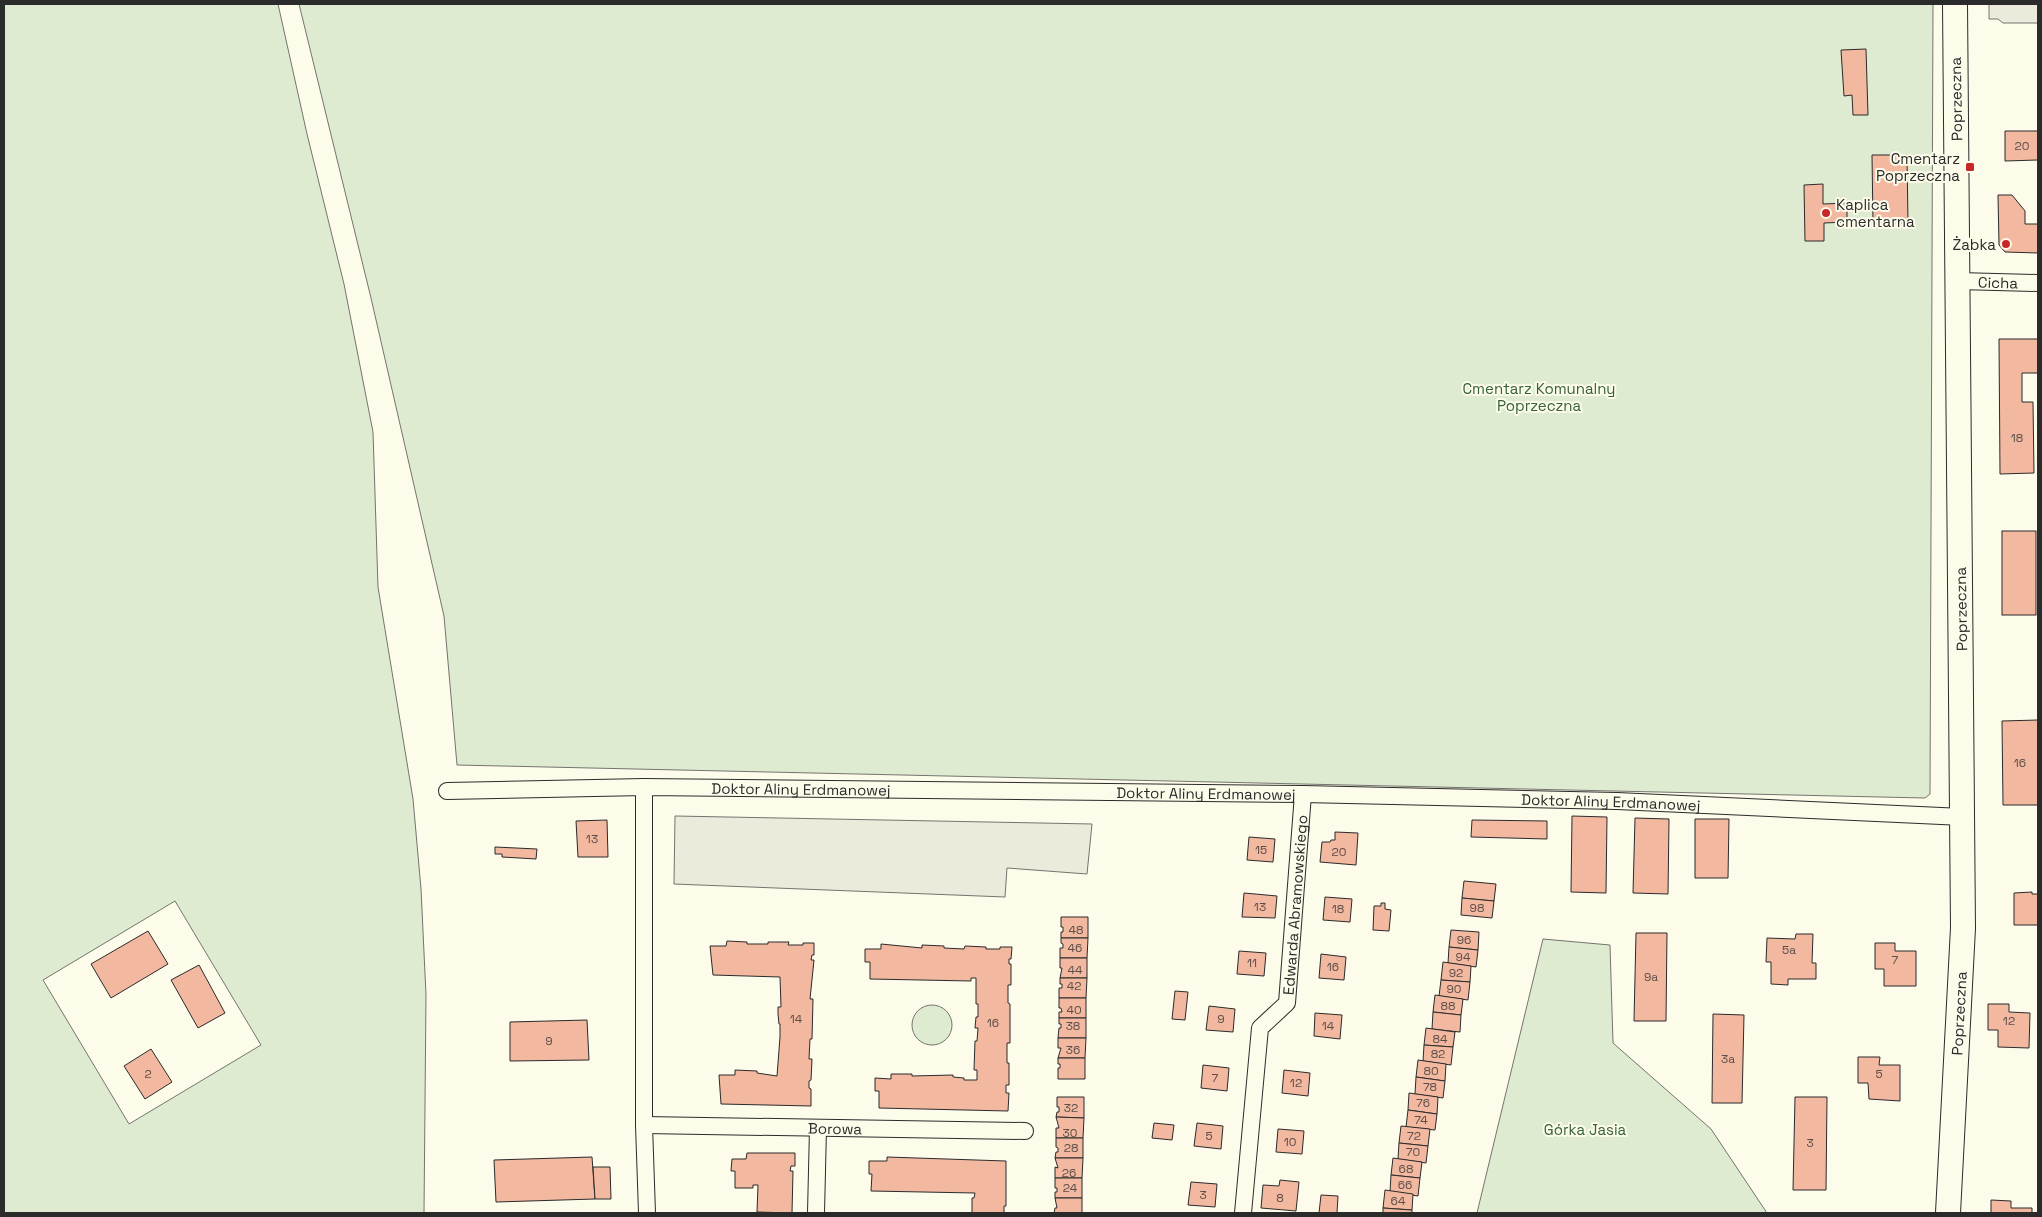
<svg xmlns="http://www.w3.org/2000/svg" width="2042" height="1217" font-family="'Space Grotesk',sans-serif">
  <style>
    .green { fill: #deebd1; stroke: #74746e; fill-rule: evenodd }
    .parking { fill: #eceadb; stroke: #74746e }
    .building { fill: #f2b8a0; stroke: #2b2b2b }
    .lines { fill: none; stroke-linecap: round; stroke-linejoin: round }
    .street-casing { stroke: #2b2b2b; stroke-width: 18 }
    .secondary-casing { stroke: #2b2b2b; stroke-width: 26 }
    .street { stroke: #fdfbea; stroke-width: 16 }
    .secondary { stroke: #fdfbea; stroke-width: 24 }
    .poi-dot { fill: #c62828; stroke: #fdfbea; stroke-width: 2 }
    .labels { text-anchor: middle; dominant-baseline: central; stroke-width: 4; stroke-linejoin: round; paint-order: stroke }
    .number-label { font-size: 12px; fill: #5d4e48 }
    .street-label { font-size: 15px; fill: #2b2b2b; stroke: #fdfbea }
    .poi-label { font-size: 15px; fill: #2b2b2b; stroke: #fdfbea; text-anchor: end }
    .park-label { font-size: 15px; fill: #34623c; stroke: #fdfbea }
  </style>
  <rect width="100%" height="100%" fill="#fdfbea"/>
  <g class="green">
    <path d="M4,4H278L307,134L344,284L373,432L378,587L413,799L421,889L426,995L424,1213H4ZM175,901L261,1045L129,1124L43,980Z"/>
    <path d="M299,4H1933L1930,794L1925,798L457,765L444,616L371,298Z"/>
    <path d="M1543,939L1610,945L1613,1043L1711,1129L1767,1213H1477Z"/>
    <circle cx="932" cy="1025" r="20"/>
  </g>
  <g class="parking">
    <path d="M1989,4H2038V23H2003L1998,19H1989Z"/>
    <path d="M675,816L1092,824L1087,874L1007,868L1005,897L674,884Z"/>
  </g>
  <g class="building">
    <path d="M1866,49L1868,115H1853L1852,95L1844,96L1841,50Z"/>
    <path d="M2005,131H2038V160L2005,161Z"/>
    <path d="M1872,155H1908L1907,156L1908,223H1873Z"/>
    <path d="M1823,184V204L1847,203V222L1824,223V241H1805L1804,185Z"/>
    <path d="M1998,195H2012L2025,211V224H2038V253L2005,252L1999,245Z"/>
    <path d="M1999,339H2038V373H2022V402H2033L2034,473L2000,474Z"/>
    <rect x="2002" y="531" width="34" height="84"/>
    <path d="M2038,720V805H2003L2002,721Z"/>
    <path d="M1572,816L1607,817L1606,893L1571,892Z"/>
    <path d="M1635,818L1669,819L1668,894L1633,893Z"/>
    <path d="M1695,819H1729L1728,878H1695Z"/>
    <path d="M607,820L608,857H578L576,821Z"/>
    <path d="M1472,820L1547,821V839L1471,837Z"/>
    <path d="M1335,832L1358,833L1356,865L1320,862L1322,842H1330L1331,840H1335Z"/>
    <path d="M1249,837L1275,839L1273,862L1247,860Z"/>
    <path d="M495,847L537,849L536,859L502,857V854H495Z"/>
    <path d="M1464,881L1496,884L1494,901L1462,898Z"/>
    <path d="M2032,892V894H2038V925H2014V893Z"/>
    <path d="M1244,893L1277,896L1275,918L1242,917Z"/>
    <path d="M1325,897L1352,899L1350,922L1323,920Z"/>
    <path d="M1462,898L1494,901L1492,918L1461,915Z"/>
    <path d="M1381,903H1385V909L1391,910L1389,931L1373,930L1374,906H1381Z"/>
    <path d="M1061,917H1088V938H1061V932H1063V927H1061Z"/>
    <path d="M1451,930L1479,932L1478,950L1449,947Z"/>
    <path d="M148,931L168,964L111,998L91,964Z"/>
    <path d="M1636,933H1667L1666,1021H1634Z"/>
    <path d="M1796,934H1813L1812,963H1816V979H1788V985L1771,984V962H1766L1767,938L1795,939Z"/>
    <path d="M1061,938H1088L1087,958H1060V948H1063V944L1061,943Z"/>
    <path d="M727,941L747,942V944H768V942H789L788,945H803V943H814V955H812L811,960H814L810,999H813L812,1039H810L809,1059H812L811,1080L809,1081V1088L811,1089V1106L721,1104L719,1075H735V1070L757,1071V1073L777,1076L780,1037V1024H779L778,1014V1007H781L780,977L713,975L710,946H726Z"/>
    <path d="M1875,943H1895V951H1916V986H1884V969H1875Z"/>
    <path d="M881,944L922,948V945L944,946V948L964,949L965,946L986,947V949H1000V947H1012L1011,959H1009V964H1011V985H1008V1003L1010,1004V1043H1007V1063H1009V1085H1006V1093H1009L1008,1111L879,1108V1091H875V1078L891,1079V1074H912V1076L953,1075V1077L964,1078V1080H977V1070H974L975,1041H977L978,1028H975L976,1017H978V1004H976V978H971V981L870,979V962H865V949H881Z"/>
    <path d="M1449,947L1478,950L1476,967L1448,963Z"/>
    <path d="M1239,951L1266,953L1264,976L1237,974Z"/>
    <path d="M1321,954L1346,957L1344,980L1319,978Z"/>
    <path d="M1060,958H1087V978H1060L1062,968H1060Z"/>
    <path d="M1443,962L1471,966L1470,982L1441,980Z"/>
    <path d="M199,965L225,1013L198,1028L171,980Z"/>
    <path d="M1060,978H1087L1086,998H1059V988H1062V984H1060Z"/>
    <path d="M1441,980L1470,982L1468,1000L1439,996Z"/>
    <path d="M1175,991L1188,992L1185,1020L1172,1019Z"/>
    <path d="M1435,995L1463,999L1461,1015L1433,1012Z"/>
    <path d="M1059,998H1086V1018H1059V1012H1062L1061,1008H1059Z"/>
    <path d="M1988,1004H2009V1012L2030,1013L2029,1048L1998,1047V1030H1988Z"/>
    <path d="M1209,1006L1235,1009L1233,1032L1206,1030Z"/>
    <path d="M1433,1012L1461,1015L1460,1032L1432,1029Z"/>
    <path d="M1315,1013L1342,1015L1340,1039L1314,1036Z"/>
    <path d="M1713,1014L1744,1015L1742,1103H1712Z"/>
    <path d="M1059,1018H1086V1038H1058L1059,1028H1061V1024H1059Z"/>
    <path d="M587,1020L589,1060L510,1061V1022Z"/>
    <path d="M1426,1028L1455,1032L1453,1047L1424,1045Z"/>
    <path d="M1058,1038H1086L1085,1058H1058L1061,1048H1058Z"/>
    <path d="M1424,1045L1453,1047L1451,1065L1423,1061Z"/>
    <path d="M151,1049L172,1082L145,1099L124,1066Z"/>
    <path d="M1858,1057H1880L1879,1065H1900V1101L1869,1099L1868,1083H1858Z"/>
    <path d="M1058,1058H1085V1079H1058V1068H1060V1064H1058Z"/>
    <path d="M1418,1060L1446,1064L1445,1081L1416,1077Z"/>
    <path d="M1203,1065L1229,1068L1227,1091L1201,1088Z"/>
    <path d="M1284,1070L1310,1073L1308,1096L1282,1093Z"/>
    <path d="M1416,1077L1445,1081L1443,1098L1415,1094Z"/>
    <path d="M1409,1093L1438,1097L1437,1114L1408,1110Z"/>
    <path d="M1057,1097H1084V1118L1056,1117L1057,1112H1059V1107H1057Z"/>
    <path d="M1795,1097H1827L1826,1190H1793Z"/>
    <path d="M1408,1110L1437,1114L1435,1130L1406,1127Z"/>
    <path d="M1056,1117L1084,1118L1083,1138H1056V1128H1059Z"/>
    <path d="M1154,1123L1174,1125L1172,1140L1152,1138Z"/>
    <path d="M1197,1123L1223,1126L1221,1149L1194,1146Z"/>
    <path d="M1401,1126L1430,1129L1428,1146L1399,1143Z"/>
    <path d="M1278,1129L1304,1131L1302,1154L1276,1152Z"/>
    <path d="M1056,1138H1083V1158H1055L1056,1152H1058V1148L1056,1147Z"/>
    <path d="M1399,1143L1428,1146L1426,1163L1398,1159Z"/>
    <path d="M747,1153H795V1166H791L790,1171H793L792,1213L757,1212L758,1185H753V1188H735V1171H731L732,1159H746Z"/>
    <path d="M592,1157L595,1199L496,1202L494,1160Z"/>
    <path d="M887,1157L1006,1161V1206H1004V1213H972V1198H974L975,1193L871,1191L872,1174H869V1161H887Z"/>
    <path d="M1055,1158H1083L1082,1178H1055V1167L1058,1168Z"/>
    <path d="M1393,1158L1422,1162L1420,1178L1391,1175Z"/>
    <path d="M593,1167H610L611,1199H595Z"/>
    <path d="M1391,1175L1420,1178L1418,1196L1390,1192Z"/>
    <path d="M1055,1178H1082V1198H1055V1192H1057V1188H1055Z"/>
    <path d="M1280,1180L1299,1182L1296,1211L1261,1208L1263,1185L1279,1186Z"/>
    <path d="M1191,1182L1217,1184L1215,1207L1188,1205Z"/>
    <path d="M1385,1190L1413,1194L1412,1210L1383,1208Z"/>
    <path d="M1321,1195L1338,1196L1337,1213H1319Z"/>
    <path d="M1055,1198H1082V1213H1054L1055,1208H1057Z"/>
    <path d="M1991,1200L2011,1201V1208H2032V1213H1991Z"/>
    <path d="M1383,1208L1412,1210V1213H1383Z"/>
  </g>
  <g class="lines">
    <defs>
      <g id="street">
        <path id="s1" d="M1958,281L2038,283"/>
        <path d="M644,787V1125L647,1213"/>
        <path id="s2" d="M447,791L644,787L1303,794L1617,801L1963,817"/>
        <path id="s3" d="M644,1125L1025,1131"/>
        <path d="M816,1213L818,1128"/>
        <path id="s4" d="M1243,1213L1260,1028L1287,1003L1303,794"/>
      </g>
      <g id="secondary">
        <path id="s5" d="M1948,1213L1963,928L1955,4"/>
      </g>
    </defs>
    <use href="#street" class="street-casing"/>
    <use href="#secondary" class="secondary-casing"/>
    <use href="#street" class="street"/>
    <use href="#secondary" class="secondary"/>
  </g>
  <g class="poi-dot">
    <rect x="1965" y="162" width="10" height="10" rx="2.5"/>
    <circle cx="1826" cy="213" r="5"/>
    <circle cx="2006" cy="244" r="5"/>
  </g>
  <g class="labels">
    <g class="number-label">
      <text x="2022" y="146">20</text>
      <text x="2017" y="438">18</text>
      <text x="2020" y="763">16</text>
      <text x="592" y="839">13</text>
      <text x="1261" y="850">15</text>
      <text x="1339" y="852">20</text>
      <text x="1260" y="907">13</text>
      <text x="1477" y="908">98</text>
      <text x="1338" y="909">18</text>
      <text x="1076" y="930">48</text>
      <text x="1464" y="940">96</text>
      <text x="1075" y="948">46</text>
      <text x="1789" y="950">5a</text>
      <text x="1463" y="957">94</text>
      <text x="1895" y="960">7</text>
      <text x="1252" y="963">11</text>
      <text x="1333" y="967">16</text>
      <text x="1075" y="970">44</text>
      <text x="1456" y="973">92</text>
      <text x="1651" y="977">9a</text>
      <text x="1074" y="986">42</text>
      <text x="1454" y="989">90</text>
      <text x="1448" y="1006">88</text>
      <text x="1074" y="1010">40</text>
      <text x="796" y="1019">14</text>
      <text x="1221" y="1019">9</text>
      <text x="2009" y="1021">12</text>
      <text x="993" y="1023">16</text>
      <text x="1073" y="1026">38</text>
      <text x="1328" y="1026">14</text>
      <text x="1440" y="1039">84</text>
      <text x="549" y="1041">9</text>
      <text x="1073" y="1050">36</text>
      <text x="1438" y="1054">82</text>
      <text x="1728" y="1059">3a</text>
      <text x="1431" y="1071">80</text>
      <text x="148" y="1074">2</text>
      <text x="1879" y="1074">5</text>
      <text x="1215" y="1078">7</text>
      <text x="1296" y="1083">12</text>
      <text x="1430" y="1087">78</text>
      <text x="1423" y="1103">76</text>
      <text x="1071" y="1108">32</text>
      <text x="1421" y="1120">74</text>
      <text x="1070" y="1133">30</text>
      <text x="1209" y="1136">5</text>
      <text x="1414" y="1136">72</text>
      <text x="1290" y="1142">10</text>
      <text x="1810" y="1143">3</text>
      <text x="1071" y="1148">28</text>
      <text x="1413" y="1152">70</text>
      <text x="1406" y="1169">68</text>
      <text x="1069" y="1173">26</text>
      <text x="1405" y="1185">66</text>
      <text x="1070" y="1188">24</text>
      <text x="1203" y="1195">3</text>
      <text x="1280" y="1198">8</text>
      <text x="1398" y="1201">64</text>
    </g>
    <g class="street-label">
      <text transform="translate(1956 99) rotate(-91)">Poprzeczna</text>
      <text stroke="none"><textPath href="#s1" startOffset="40">Cicha</textPath></text>
      <text transform="translate(1961 609) rotate(-91)">Poprzeczna</text>
      <text stroke="none"><textPath href="#s2" startOffset="354">Doktor Aliny Erdmanowej</textPath></text>
      <text stroke="none"><textPath href="#s2" startOffset="759">Doktor Aliny Erdmanowej</textPath></text>
      <text stroke="none"><textPath href="#s2" startOffset="1164">Doktor Aliny Erdmanowej</textPath></text>
      <text stroke="none"><textPath href="#s4" startOffset="321">Edwarda Abramowskiego</textPath></text>
      <text stroke="none"><textPath href="#s5" startOffset="200">Poprzeczna</textPath></text>
      <text stroke="none"><textPath href="#s3" startOffset="191">Borowa</textPath></text>
    </g>
    <g class="poi-label">
      <text x="1960" y="158">Cmentarz<tspan x="1960" dy="17">Poprzeczna</tspan></text>
      <text x="1836" y="204" text-anchor="start">Kaplica<tspan x="1836" dy="17">cmentarna</tspan></text>
      <text x="1996" y="244">Żabka</text>
    </g>
    <g class="park-label">
      <text x="1539" y="388">Cmentarz Komunalny<tspan x="1539" dy="17">Poprzeczna</tspan></text>
      <text x="1585" y="1129">Górka Jasia</text>
    </g>
  </g>
  <rect width="2042" height="1217" fill="none" stroke="#2b2b2b" stroke-width="10"/>
</svg>
